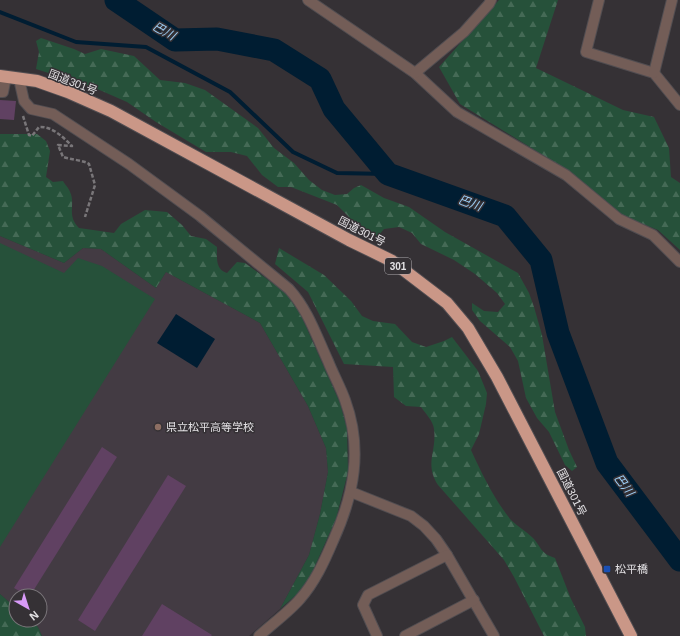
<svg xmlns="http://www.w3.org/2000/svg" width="680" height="636" font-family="Arial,'Noto Sans JP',sans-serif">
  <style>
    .built { fill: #433b43 }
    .forest { fill: url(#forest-firs) }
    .pitch { fill: #26513a }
    .water { fill: #001d32 }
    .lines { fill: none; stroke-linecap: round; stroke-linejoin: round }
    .stream { stroke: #001d32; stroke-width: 4 }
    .river { stroke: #001d32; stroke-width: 23 }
    .building { fill: #604162 }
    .street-casing { stroke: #514d51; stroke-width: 12 }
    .highway-casing { stroke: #514d51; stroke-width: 14 }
    .path { stroke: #797679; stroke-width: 2.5; stroke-dasharray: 4 2; stroke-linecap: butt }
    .street { stroke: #735d57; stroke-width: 10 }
    .highway { stroke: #ca9787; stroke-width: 12 }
    .education-dot { fill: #8d6e63; stroke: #353135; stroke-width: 1.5 }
    .transit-dot { fill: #1a4fb4; stroke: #353135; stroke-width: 1.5 }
    .labels { text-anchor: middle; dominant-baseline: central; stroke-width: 3; stroke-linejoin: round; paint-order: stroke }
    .shield { fill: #353135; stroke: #afacb0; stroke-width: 1 }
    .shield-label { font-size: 10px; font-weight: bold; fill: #e3e1e4 }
    .street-label { font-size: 11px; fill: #e3e1e4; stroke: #353135 }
    .poi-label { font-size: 11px; fill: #e3e1e4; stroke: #353135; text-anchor: start }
    .water-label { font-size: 12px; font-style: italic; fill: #9ccef6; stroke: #353135 }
  </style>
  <defs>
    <pattern id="forest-firs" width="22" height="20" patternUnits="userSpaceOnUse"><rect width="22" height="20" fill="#26513a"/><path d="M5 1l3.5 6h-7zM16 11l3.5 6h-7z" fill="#456a56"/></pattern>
  </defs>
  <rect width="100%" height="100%" fill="#353135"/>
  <path class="built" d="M0,236L64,263L83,248L101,249L156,288L166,272L260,323L308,406L326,448L328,472L320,514L309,555L280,609L249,636H42L38,627L30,620H40V596H16V608L0,594Z"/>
  <g class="forest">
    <path d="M499,0H558L536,68L623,110L654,117L669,148L671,177L680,183V250L658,230L625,217L567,170L460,104L439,67Z"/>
    <path d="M41,38L74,49L85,54L101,49L134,56L160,80L185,83L205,90L258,128L274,148L294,163L309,180L322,190L335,195L347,194L354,188L361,185L384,198L409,207L445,232L518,273L529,293L534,307L542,335L555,412L569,450L577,467L572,471L565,465L549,432L537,418L526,398L518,361L510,347L480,321L472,310V303L484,311L498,312L505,304L497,293L475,274L454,260L421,244L412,233L399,227L384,229L378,236L357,229L350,218L337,205L291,187H278L262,175L247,156L231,152H206L156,122L127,102L95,88L36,69L39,52L36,41Z"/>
    <path d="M0,134H37L46,141L50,151L46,177L53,182L63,181C65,185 69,188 70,192C76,204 66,215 79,228L114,233L121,224L145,210L167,212L182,225L191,236L206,239L217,247C217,257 215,270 227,273L237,262L245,263L286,293L296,304L340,403L347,429L348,472L336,519L310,577L296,595L280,609L309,555L320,514L328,472L326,448L308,406L260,323L166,272L156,288L101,249L83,248L64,263L0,236Z"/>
    <path d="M279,248L324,275L351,301L362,316L373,321L395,324L412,342L426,347L444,341L452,337L478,371L487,393L486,404L479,434L471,450C482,474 494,499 511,520C518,527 526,531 533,538C542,548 540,553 555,558L571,599L585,627L586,636H544L514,577L504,560L438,485C424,463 437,452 434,429C433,421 426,414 421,407L406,406L394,397L393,367L344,364L308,292L275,264Z"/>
    <path d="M0,594L16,608V620C32,620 36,620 42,636H0Z"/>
  </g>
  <path class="pitch" d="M0,243L64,273L78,258L102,266L155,299L0,547Z"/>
  <path class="water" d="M176,314L215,339L197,368L157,343Z"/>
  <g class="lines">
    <path class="stream" d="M0,12L76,42L146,47L230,92L293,152L337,173L388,174"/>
    <path class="river" d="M116,0L175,40L217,39L274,50L320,79L334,109L388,174L505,216L541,260L558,333L607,463L680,560"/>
  </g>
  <g class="building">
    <path d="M0,100L16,101L14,120L0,119Z"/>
    <path d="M102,447L117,457L30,596H28L14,588Z"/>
    <path d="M168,475L186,486L95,631L78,620Z"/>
    <path d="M162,604L212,635L211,636H142Z"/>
  </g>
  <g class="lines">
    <defs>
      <g id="street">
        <path d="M308,0L415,73L457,112L566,175L619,219L653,235L680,262"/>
        <path d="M599,0L586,52L654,73L680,105"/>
        <path d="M415,73L464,32L489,4L491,0"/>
        <path d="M654,73L672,0"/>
        <path d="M19,79L24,101L31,109L53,114L129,164L200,216L289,289C308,310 316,335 328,361C333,374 340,386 345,400C363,449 354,495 333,541C324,562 315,582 300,599C290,611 271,625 259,636"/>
        <path d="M0,92H3L6,77"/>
        <path d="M351,492L411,516L424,526L436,539L447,555L494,636"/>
        <path d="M377,636L363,605L368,595L447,555"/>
        <path d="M405,636L474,600"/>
      </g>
      <path id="highway" d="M0,76L37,81L68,92L111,111L349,240L392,261L447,303L468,328L497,377L631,636"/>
    </defs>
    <use href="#street" class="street-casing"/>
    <use href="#highway" class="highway-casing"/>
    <path class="path" d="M23,116L29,135L32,136L39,127C52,126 63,137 72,146L58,145L63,157C69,159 86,161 89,164L95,185L85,217"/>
    <use href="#street" class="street"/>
    <use href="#highway" class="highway"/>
  </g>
  <circle class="education-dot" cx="158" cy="427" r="4"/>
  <rect class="transit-dot" x="603" y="565" width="8" height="8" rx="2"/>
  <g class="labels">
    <rect class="shield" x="385" y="258" width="26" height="16" rx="3"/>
    <g class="shield-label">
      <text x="398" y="266">301</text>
    </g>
    <g class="street-label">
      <text transform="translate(73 82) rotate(21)">国道301号</text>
      <text transform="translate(362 231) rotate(27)">国道301号</text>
      <text transform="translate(572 492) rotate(63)">国道301号</text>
    </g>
    <g class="poi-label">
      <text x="166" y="427">県立松平高等学校</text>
      <text x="615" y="569">松平橋</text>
    </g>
    <g class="water-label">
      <text transform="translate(164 31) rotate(29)">巴川</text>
      <text transform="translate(470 203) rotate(20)">巴川</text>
      <text transform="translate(624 485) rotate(53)">巴川</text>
    </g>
  </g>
  <g transform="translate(28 608) rotate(141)"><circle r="19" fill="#353135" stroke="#7b777b"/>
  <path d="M0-3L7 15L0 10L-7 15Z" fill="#d89af8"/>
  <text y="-6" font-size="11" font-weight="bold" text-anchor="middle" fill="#e3e1e4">N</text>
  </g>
</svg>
